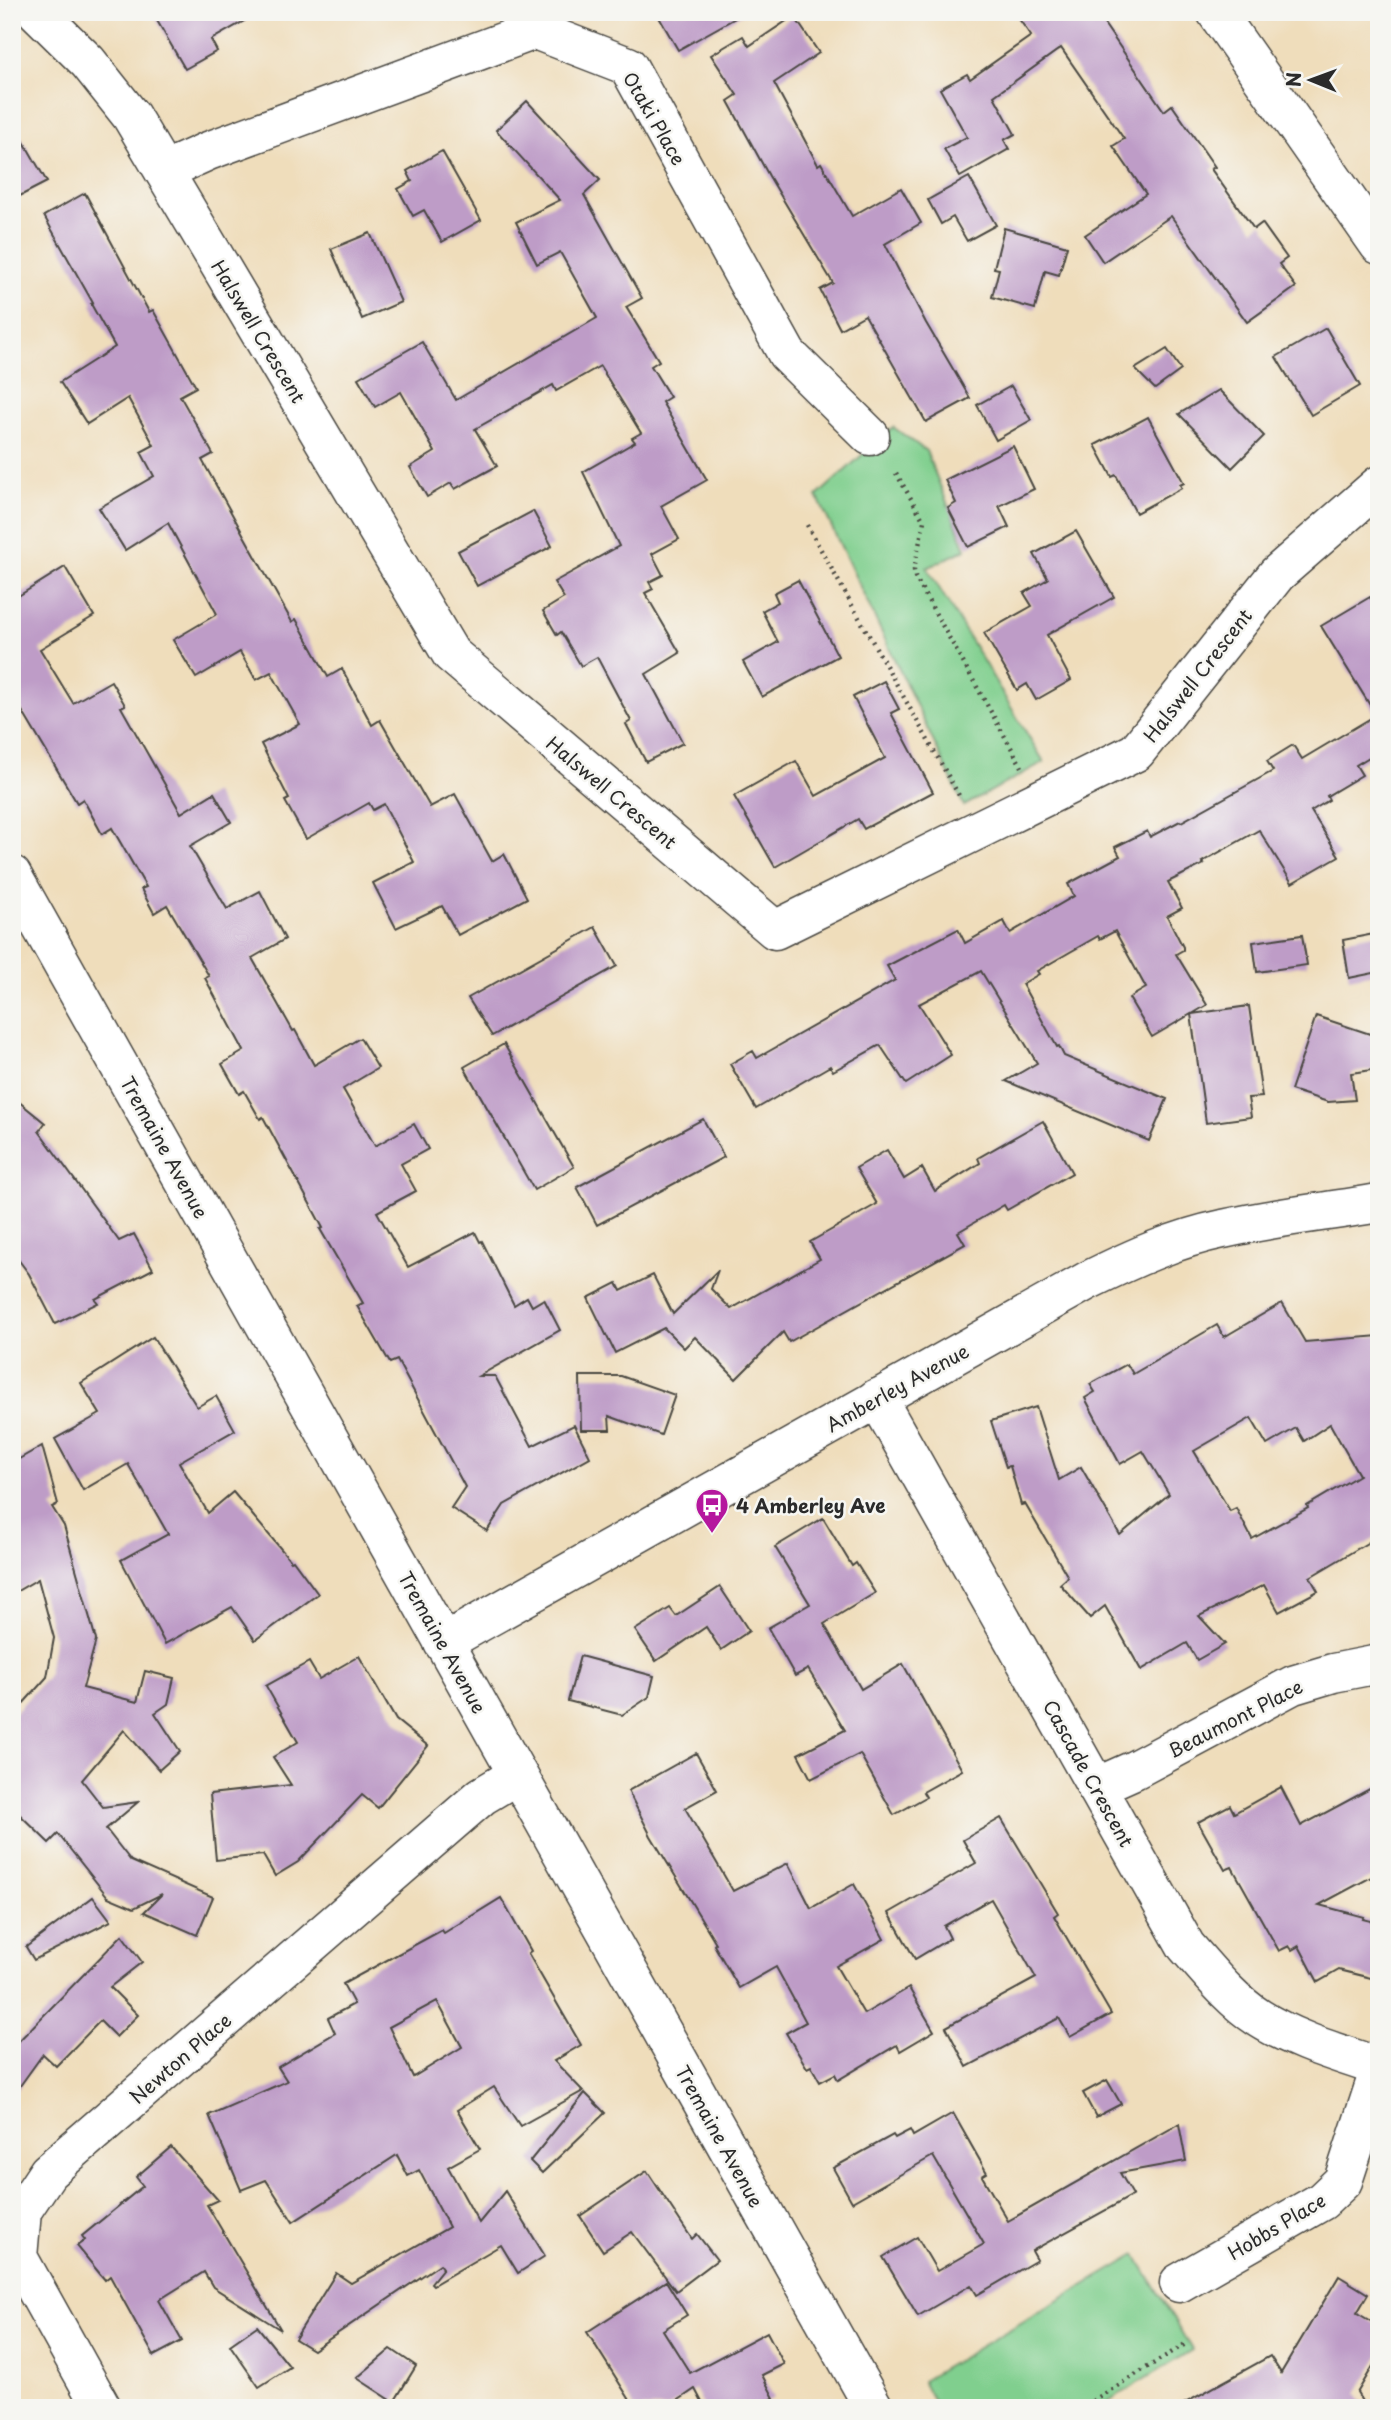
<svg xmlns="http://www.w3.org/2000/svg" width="1391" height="2420" font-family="'Playpen Sans',sans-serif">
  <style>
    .green { fill: #80cf8e; stroke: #567d5c; stroke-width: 2 }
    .building { fill: #be9cc7; fill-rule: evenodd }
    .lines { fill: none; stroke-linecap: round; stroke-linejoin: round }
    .street-casing { stroke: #484641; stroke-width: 41 }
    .secondary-casing { stroke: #484641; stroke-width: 41 }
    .path { stroke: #484641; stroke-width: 4.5; stroke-dasharray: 2 5; stroke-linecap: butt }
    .street { stroke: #fff; stroke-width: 38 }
    .secondary { stroke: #fff; stroke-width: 38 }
    .labels { text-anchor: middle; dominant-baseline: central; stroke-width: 5; stroke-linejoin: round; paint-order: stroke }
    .street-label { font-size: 19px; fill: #2b2b2b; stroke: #f6f6f2 }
    .poi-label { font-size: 19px; font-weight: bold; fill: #2b2b2b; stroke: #f6f6f2; text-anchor: start }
  </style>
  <rect width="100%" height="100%" fill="#f6f6f2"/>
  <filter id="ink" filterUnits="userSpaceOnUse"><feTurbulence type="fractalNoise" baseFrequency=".0143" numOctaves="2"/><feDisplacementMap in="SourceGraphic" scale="14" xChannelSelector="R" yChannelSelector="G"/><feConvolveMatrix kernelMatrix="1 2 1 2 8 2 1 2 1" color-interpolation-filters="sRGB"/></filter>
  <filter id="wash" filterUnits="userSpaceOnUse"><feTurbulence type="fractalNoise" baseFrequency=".00686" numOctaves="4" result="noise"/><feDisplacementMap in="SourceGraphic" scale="28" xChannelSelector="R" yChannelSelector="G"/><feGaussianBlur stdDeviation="1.57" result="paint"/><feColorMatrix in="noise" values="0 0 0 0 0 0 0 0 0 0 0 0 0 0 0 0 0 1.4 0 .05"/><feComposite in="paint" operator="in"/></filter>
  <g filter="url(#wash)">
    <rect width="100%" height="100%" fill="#efddbb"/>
    <g class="green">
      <path d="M893,427L926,451L966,549L927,568L1044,762L964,806L817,496Z"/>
      <path d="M1136,2255L1192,2350L1097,2408H937L922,2381Z"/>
    </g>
    <g id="blocks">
      <g class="building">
        <path d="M152,12H260L211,40L217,51L185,69Z"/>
        <path d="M656,12H746L678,50Z"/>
        <path d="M1014,12H1096L1164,111L1172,105L1215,167L1211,169L1254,229L1262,223L1287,258L1279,264L1296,287L1247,322L1171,216L1103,262L1085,235L1146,194L1113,146L1124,139L1061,48L994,96L1015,134L1004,140L1009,149L960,177L944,149L967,137L940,89L967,74L970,79L1031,36Z"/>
        <path d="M794,16L819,53L774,83L818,165L821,163L852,216L901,188L921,223L885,244L926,323L970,398L926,422L865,315L840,329L820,290L833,283L769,176L728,101L737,95L711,55L743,36L749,46Z"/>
        <path d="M527,101L600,180L584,195L642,298L626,307L659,361L651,366L670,397L662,402L707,480L661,506L679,539L652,554L663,575L649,582L653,589L645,593L680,653L646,674L683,743L646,762L626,724L631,721L597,657L581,666L561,632L557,635L543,611L564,598L554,582L619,546L583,472L635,442L632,438L641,433L600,366L556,391L553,385L475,429L497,466L455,489L451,483L427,497L410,467L435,452L401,392L375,407L358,378L422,342L456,400L597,318L560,252L537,264L516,222L560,200L496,130Z"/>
        <path d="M12,121L47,182L12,200Z"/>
        <path d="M442,151L481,220L442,242L424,210L413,216L398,189L412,181L407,171Z"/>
        <path d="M969,177L996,225L967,241L953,217L941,224L928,200Z"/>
        <path d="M85,193L149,312L153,310L196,387L180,396L213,454L202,460L292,622L296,619L328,677L342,669L372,725L380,720L430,807L455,794L492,861L504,854L527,898L458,935L442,906L396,928L373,883L414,862L384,804L373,810L369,803L306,839L285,801L289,799L261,744L300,724L271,672L256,680L240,652L196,678L173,640L217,614L168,523L125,550L99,508L154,476L141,452L154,445L128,398L87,424L60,382L115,347L91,304L93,303L44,216Z"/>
        <path d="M1004,228L1067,246L1059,275L1045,271L1035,309L992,297L999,269L994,268Z"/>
        <path d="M370,233L401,302L362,319L331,249Z"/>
        <path d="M1326,328L1360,386L1311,415L1276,357Z"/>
        <path d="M1167,349L1181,370L1155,389L1135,369Z"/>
        <path d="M1011,386L1031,420L996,440L977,405Z"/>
        <path d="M1219,390L1264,436L1232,468L1179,414Z"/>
        <path d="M1148,417L1184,483L1180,485L1182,488L1136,513L1116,475L1112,477L1095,445Z"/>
        <path d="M1013,446L1034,489L999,506L1009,527L968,547L948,508L956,503L945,480Z"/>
        <path d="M533,511L552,546L477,586L458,551Z"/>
        <path d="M1076,531L1114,597L1047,635L1071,680L1036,700L1027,684L1017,690L984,633L1032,606L1024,593L1048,579L1034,554Z"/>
        <path d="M65,567L94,616L40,649L73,703L111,681L125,705L121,707L181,813L214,793L231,822L190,846L227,909L260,891L285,939L252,958L293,1031L295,1030L314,1065L360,1038L378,1068L343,1089L375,1146L414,1124L428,1149L401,1164L416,1191L377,1212L408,1267L475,1232L480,1242L482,1241L514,1305L527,1297L532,1306L544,1299L560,1330L479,1376H495L532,1446L574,1425L590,1457L504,1505L487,1531L451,1508L465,1487L397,1360L390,1363L357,1306L363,1303L320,1229L323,1228L263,1117L260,1119L244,1091L239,1094L222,1064L244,1051L205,978L209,976L167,905L154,913L141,889L146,887L112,828L102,834L83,799L77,803L12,694V600Z"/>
        <path d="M798,580L838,656L762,697L743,662L778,642L762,611L778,602L774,593Z"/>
        <path d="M1370,597L1379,612V751L1356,765L1362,775L1327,796L1329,800L1311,811L1339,856L1292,883L1259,830L1202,862L1204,864L1168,882L1182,908L1167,916L1183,947V950L1176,954L1207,1005L1192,1014L1249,1006L1262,1097L1248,1098L1251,1117L1206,1123L1191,1014L1152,1037L1129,998L1146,988L1115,931L1100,939L1098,936L1037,971L1039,974L1022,984L1057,1047L1059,1046L1064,1056L1167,1099L1149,1141L1006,1081L1037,1063L981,971L919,1004L951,1055L906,1084L880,1045L833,1071L830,1066L756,1109L730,1064L753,1051L757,1058L895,980L887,966L958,929L965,943L1004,921L1010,933L1074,896L1068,884L1120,856L1115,847L1147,831L1150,837L1180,821L1181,822L1273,771L1267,761L1293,745L1302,759L1376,715L1321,626Z"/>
        <path d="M884,681L899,709L891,713L933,792L864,829L858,819L775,867L734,796L796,761L816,796L885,758L853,697Z"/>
        <path d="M595,927L617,966L492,1036L468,998Z"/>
        <path d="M1379,933V972L1349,978L1343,940Z"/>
        <path d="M1302,935L1307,965L1257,972L1253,942Z"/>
        <path d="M1316,1016L1379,1037V1069L1351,1073L1355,1100L1328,1102L1291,1090Z"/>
        <path d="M504,1044L574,1167L534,1190L464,1067Z"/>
        <path d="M12,1094L18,1101L45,1123L39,1131L119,1241L134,1234L153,1269L95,1299L98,1303L55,1324L29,1274L12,1251Z"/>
        <path d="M703,1119L724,1157L597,1225L577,1187Z"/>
        <path d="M1043,1121L1072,1173L1007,1210L1004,1205L958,1232L965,1244L789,1342L783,1332L736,1379L695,1337L684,1348L664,1328L615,1353L588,1298L617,1283L621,1291L653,1275L673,1314L718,1270L711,1289L731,1309L820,1259L810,1242L877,1204L856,1168L887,1150L904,1179L922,1168L935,1191L980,1163L978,1158Z"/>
        <path d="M1282,1303L1305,1342L1379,1336V1536L1310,1577L1318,1591L1279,1612L1264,1585L1199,1616L1225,1644L1197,1660L1187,1643L1141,1670L1105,1606L1090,1618L1060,1584L1068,1577L1025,1504L1021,1505L1010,1466L1006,1467L991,1421L1036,1407L1059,1480L1081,1467L1120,1535L1169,1494L1143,1451L1120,1464L1085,1398L1095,1392L1090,1384L1127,1364L1133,1374L1217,1325L1224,1337ZM1251,1418L1267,1445L1296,1428L1304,1441L1330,1424L1359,1475L1307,1506L1308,1508L1252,1539L1236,1508L1230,1511L1194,1451Z"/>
        <path d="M153,1337L197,1407L216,1396L235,1430L179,1462L208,1513L233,1492L291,1561L293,1560L318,1594L255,1640L232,1607L165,1644L121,1560L168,1534L128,1464L83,1490L55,1439L100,1414L81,1383Z"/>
        <path d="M580,1376H621L675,1395L661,1435L609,1416L610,1430H581Z"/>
        <path d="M42,1446L58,1504L52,1507L64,1526L96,1640L83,1688L137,1702L145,1671L174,1678L168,1704L155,1713L180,1751L159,1770L124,1730L82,1780L103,1807L138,1802L106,1829L131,1861L213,1897L197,1935L144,1912L162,1894L134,1908L108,1897L58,1834L49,1843L12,1807V1716L47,1677L54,1638L38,1579L12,1594V1463Z"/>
        <path d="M823,1518L852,1566L856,1563L875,1593L824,1624L861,1689L903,1664L962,1770L923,1792L926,1797L894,1815L860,1754L811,1779L798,1754L845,1730L808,1669L795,1676L768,1628L810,1604L775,1547Z"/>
        <path d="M720,1587L749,1631L721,1650L706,1627L656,1661L635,1630L670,1608L676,1616Z"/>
        <path d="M359,1656L396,1720L428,1746L378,1808L362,1795L298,1862L275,1876L263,1855L216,1860L210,1794L291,1785L273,1757L298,1742L266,1686L309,1662L319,1679Z"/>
        <path d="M580,1656L654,1676L649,1697L622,1715L568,1701Z"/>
        <path d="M696,1753L717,1790L685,1808L733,1891L788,1863L811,1908L854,1884L884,1939L836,1966L864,2014L909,1988L934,2031L900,2051L897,2045L838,2080L835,2074L820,2082L811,2066L807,2068L786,2033L806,2022L776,1967L739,1988L714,1945L716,1943L651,1836L628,1791Z"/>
        <path d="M1379,1784V1873L1319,1905L1364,1917L1363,1919L1379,1923V1980L1339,1970L1318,1982L1299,1946L1292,1950L1289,1946L1279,1951L1232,1867L1225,1870L1198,1822L1230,1805L1234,1813L1281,1787L1301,1826Z"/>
        <path d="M1001,1818L1058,1913L1054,1916L1111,2014L1070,2037L1059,2018L967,2067L946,2027L1036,1978L991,1899L944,1926L950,1938L915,1959L889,1913L976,1863L963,1840Z"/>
        <path d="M93,1897L111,1921L34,1960L26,1947Z"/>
        <path d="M501,1898L531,1951L528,1953L581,2045L554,2061L583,2091L520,2126L494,2087L457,2110L480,2149L448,2167L479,2223L505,2191L545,2256L518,2273L501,2245L433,2285L431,2283L443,2268L440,2264L313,2350L295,2339L336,2273L351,2283L449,2227L419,2170L408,2176L397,2155L293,2222L266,2180L241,2190L209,2115L287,2081L278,2067L335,2033L328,2018L354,2004L343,1984L442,1930L444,1933ZM437,2001L462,2047L413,2077L389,2027Z"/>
        <path d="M122,1935L142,1962L110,1987L138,2015L116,2037L100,2021L56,2066L43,2054L12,2097V2048Z"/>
        <path d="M1107,2080L1121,2104L1096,2117L1083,2093Z"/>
        <path d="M585,2093L605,2113L542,2173L530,2161Z"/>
        <path d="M953,2113L987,2173L982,2176L1008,2221L1179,2124L1186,2161L1120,2173L1133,2195L1032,2251L1037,2260L977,2295L971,2285L918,2316L883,2257L917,2237L937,2271L984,2244L933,2156L852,2202L833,2168L893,2135L895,2138L910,2130L913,2136Z"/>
        <path d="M171,2147L218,2200L207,2205L281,2330L213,2287L204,2272L159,2300L182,2341L154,2356L110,2276L105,2280L77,2246L85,2240L82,2236L143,2186L136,2177Z"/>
        <path d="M647,2171L692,2239L697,2234L717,2260L676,2291L632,2232L603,2251L580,2216Z"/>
        <path d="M1339,2276L1368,2294L1357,2313L1379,2326V2356L1357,2393L1366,2408H1176L1270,2356L1281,2373Z"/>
        <path d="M666,2281L687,2315L663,2330L690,2373L767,2332L784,2364L762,2375L774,2398L754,2408H705L695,2389L667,2408H635L587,2332Z"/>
        <path d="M257,2326L290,2367L259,2387L230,2345Z"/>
        <path d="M391,2349L416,2366L394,2402L357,2378Z"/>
      </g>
    </g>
  </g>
  <g filter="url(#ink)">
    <use href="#blocks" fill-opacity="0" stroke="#484641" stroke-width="2"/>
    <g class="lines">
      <defs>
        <g id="street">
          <path d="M37,12L88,62L131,116L451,654L775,930L1136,752L1277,574L1379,485"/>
          <path d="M1216,12L1379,245"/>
          <path d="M164,171L208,151L535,30L628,66L787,354L870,436"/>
          <path d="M877,1398L1186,1946C1209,1972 1231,2000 1259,2018C1295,2041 1339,2053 1379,2067"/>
          <path d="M1096,1787L1134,1770L1293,1685L1333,1673L1379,1664"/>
          <path d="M1179,2283L1322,2201L1343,2181L1379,2071"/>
          <path d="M102,2408L18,2257L22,2211L48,2172L482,1796L517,1775"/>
        </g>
        <g id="secondary">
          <path d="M12,875L874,2408"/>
          <path d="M443,1643L1087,1281C1131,1259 1175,1239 1223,1229C1274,1217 1327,1212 1379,1203"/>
        </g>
      </defs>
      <use href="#street" class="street-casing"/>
      <use href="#secondary" class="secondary-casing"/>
      <g class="path">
        <path d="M609,13V12"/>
        <path d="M896,473L924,521L914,570L915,577L1022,767"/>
        <path d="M807,525L961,799"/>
        <path d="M1081,2408L1187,2343"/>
      </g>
      <use href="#street" class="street"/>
      <use href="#secondary" class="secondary"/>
    </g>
  </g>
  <defs>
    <symbol id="bus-pin" viewBox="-11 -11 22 30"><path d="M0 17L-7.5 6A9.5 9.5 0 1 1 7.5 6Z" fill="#b5179e" stroke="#f6f6f2"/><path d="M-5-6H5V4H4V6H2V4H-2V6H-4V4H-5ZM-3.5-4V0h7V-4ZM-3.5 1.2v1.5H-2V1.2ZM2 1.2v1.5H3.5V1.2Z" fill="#fff"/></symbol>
  </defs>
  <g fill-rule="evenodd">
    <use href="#bus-pin" x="693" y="1486" width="38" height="52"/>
  </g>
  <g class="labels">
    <g class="street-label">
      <text transform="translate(655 118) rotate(60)">Otaki Place</text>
      <text transform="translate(259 331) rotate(59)">Halswell Crescent</text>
      <text transform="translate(1197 675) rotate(-52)">Halswell Crescent</text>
      <text transform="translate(612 792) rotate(40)">Halswell Crescent</text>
      <text transform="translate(165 1147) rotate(61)">Tremaine Avenue</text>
      <text transform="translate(897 1387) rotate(-29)">Amberley Avenue</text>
      <text transform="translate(443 1642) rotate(61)">Tremaine Avenue</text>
      <text transform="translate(1235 1718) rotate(-27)">Beaumont Place</text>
      <text transform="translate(1089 1773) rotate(61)">Cascade Crescent</text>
      <text transform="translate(180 2058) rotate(-41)">Newton Place</text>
      <text transform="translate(720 2136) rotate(61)">Tremaine Avenue</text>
      <text transform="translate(1276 2226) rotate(-31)">Hobbs Place</text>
    </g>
    <g class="poi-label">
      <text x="736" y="1505">4 Amberley Ave</text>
    </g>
  </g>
  <rect width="1391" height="2420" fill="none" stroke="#f6f6f2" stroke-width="42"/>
  <g transform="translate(1311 80) rotate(271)" stroke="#f6f6f2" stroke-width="5" paint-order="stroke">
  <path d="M0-5L12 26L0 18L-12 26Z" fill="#2b2b2b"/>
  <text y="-10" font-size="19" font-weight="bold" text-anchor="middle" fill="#2b2b2b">N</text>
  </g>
</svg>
